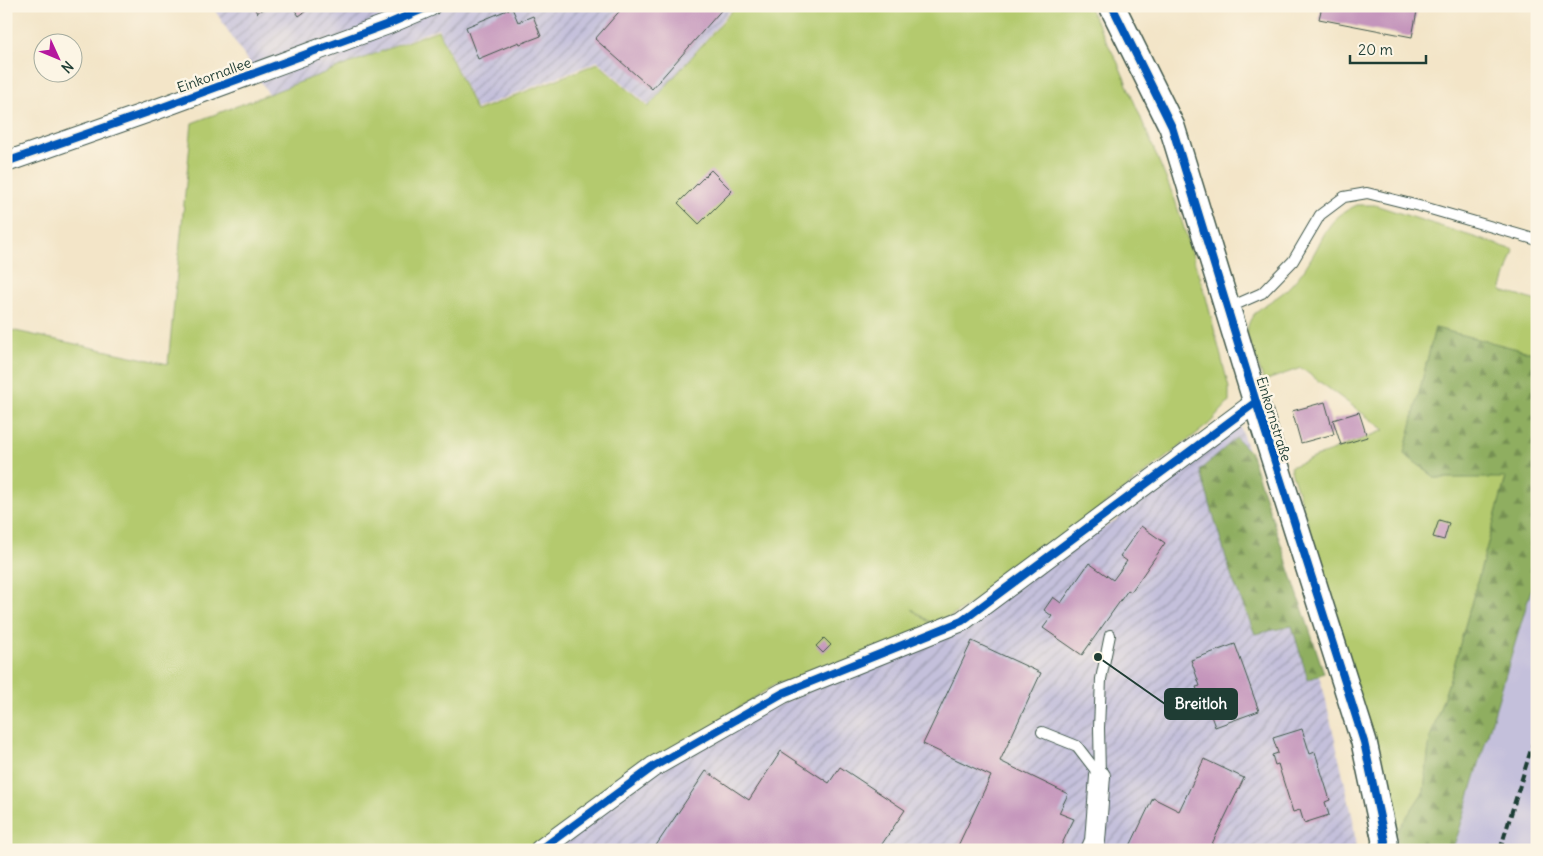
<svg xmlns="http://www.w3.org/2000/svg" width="1543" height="856" font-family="Delius,sans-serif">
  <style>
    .industrial { fill: url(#industrial-furrows) }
    .railway { fill: #c4c0db }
    .green { fill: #b4ca6e; stroke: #6a8451 }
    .forest { fill: url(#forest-firs); stroke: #57764a }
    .building { fill: #c495bc }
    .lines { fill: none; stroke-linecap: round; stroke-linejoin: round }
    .service-casing { stroke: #3f564a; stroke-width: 12 }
    .minor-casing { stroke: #3f564a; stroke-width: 22 }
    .tertiary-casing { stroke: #3f564a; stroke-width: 28 }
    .service { stroke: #fff; stroke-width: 10 }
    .minor { stroke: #fff; stroke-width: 20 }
    .tertiary { stroke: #fff; stroke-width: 25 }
    .rail { stroke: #1f3d34; stroke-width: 4; stroke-dasharray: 8 4; stroke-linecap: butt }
    .cycleway-casing { stroke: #fcf5e5; stroke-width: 11 }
    .cycleway { stroke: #0057b8; stroke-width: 8 }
    .labels { text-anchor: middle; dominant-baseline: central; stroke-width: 5; stroke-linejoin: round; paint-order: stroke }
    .street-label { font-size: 14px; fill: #1f3d34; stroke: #fcf5e5 }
    .leader { fill: none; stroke: #1f3d34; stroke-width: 2 }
    .callout-dot { fill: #1f3d34; stroke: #fcf5e5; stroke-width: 2 }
    .callout { fill: #1f3d34; stroke: #1f3d34; stroke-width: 2 }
    .callout-label { font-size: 15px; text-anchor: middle; font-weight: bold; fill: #fff }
  </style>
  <defs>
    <pattern id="industrial-furrows" width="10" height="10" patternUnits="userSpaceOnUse" patternTransform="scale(1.25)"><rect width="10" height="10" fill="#c4c0db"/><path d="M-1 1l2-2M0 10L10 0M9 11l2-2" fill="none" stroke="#9f9db2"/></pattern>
    <pattern id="forest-firs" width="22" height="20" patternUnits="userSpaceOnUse" patternTransform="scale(1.25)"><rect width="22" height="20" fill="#8fae61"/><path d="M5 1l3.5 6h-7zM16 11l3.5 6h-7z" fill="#748f51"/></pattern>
  </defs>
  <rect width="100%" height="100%" fill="#fcf5e5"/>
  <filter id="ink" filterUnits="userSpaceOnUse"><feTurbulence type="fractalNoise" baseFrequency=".02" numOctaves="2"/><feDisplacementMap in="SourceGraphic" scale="10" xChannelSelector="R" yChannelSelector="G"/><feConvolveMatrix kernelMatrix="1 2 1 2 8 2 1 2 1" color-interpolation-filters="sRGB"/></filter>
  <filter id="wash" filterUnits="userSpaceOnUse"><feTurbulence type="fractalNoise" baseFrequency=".0096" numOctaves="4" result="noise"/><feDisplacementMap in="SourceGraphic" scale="20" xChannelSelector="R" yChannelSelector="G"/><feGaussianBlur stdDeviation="1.12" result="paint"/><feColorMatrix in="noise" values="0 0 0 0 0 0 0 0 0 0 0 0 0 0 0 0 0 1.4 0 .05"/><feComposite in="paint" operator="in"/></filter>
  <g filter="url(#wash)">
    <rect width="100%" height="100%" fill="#f3e5c8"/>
    <g class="industrial">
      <path d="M212,6H734L649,106L598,61L476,109L438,28L270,96Z"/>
      <path d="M1239,422L1324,692L1353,819L1356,850H544L699,741L962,621L1116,520Z"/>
    </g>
    <path class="railway" d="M1537,570V850H1452L1459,831Z"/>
    <g class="green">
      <path d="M736,6H1088L1118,63L1175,200L1206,297L1229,388V402L1209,424L1000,585L936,626L912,609L936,628L816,675L776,684L740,707L538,850H6V329L168,364L192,123L438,30L476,111L598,63L648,107Z"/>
      <path d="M1357,205H1375L1514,250L1501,291L1537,301V354L1435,328L1404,454L1436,478L1506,477L1452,673L1430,738L1424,791L1390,842L1338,618L1290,467L1385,430L1301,368L1264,381L1247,335C1247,306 1275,304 1291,285C1298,278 1305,269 1310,260C1320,245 1325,226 1340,215C1345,211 1351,208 1357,205Z"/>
    </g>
    <g class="forest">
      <path d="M1435,328L1537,354V570L1459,831L1452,850H1397V831L1424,791L1430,738L1452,673L1506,478H1436L1404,454Z"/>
      <path d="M1236,438L1250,452L1324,673L1308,680L1292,626L1255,634L1232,578L1200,470Z"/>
    </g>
    <g id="blocks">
      <g class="building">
        <path d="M253,6H267L257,13Z"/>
        <path d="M292,6H313L299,16Z"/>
        <path d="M624,6H725L652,89L595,39Z"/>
        <path d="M1322,6H1418L1412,37L1319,19Z"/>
        <path d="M512,8L518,22L533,16L541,36L520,44L519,42L478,59L466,27Z"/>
        <path d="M711,170L732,191L699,224L678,203Z"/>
        <path d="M1325,402L1334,434L1301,443L1292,411Z"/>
        <path d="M1359,412L1367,437L1341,445L1333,420Z"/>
        <path d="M1439,520L1449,523L1444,540L1433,537Z"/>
        <path d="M1141,526L1165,543L1131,592L1128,590L1082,655L1043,628L1052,616L1044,610L1053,597L1061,603L1089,563L1113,580L1127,561L1120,556Z"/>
        <path d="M824,638L831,645L823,653L816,646Z"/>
        <path d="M972,641L1041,673L1000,761L1068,794L1059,813L1074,819L1059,850H956L991,776L923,744Z"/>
        <path d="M1235,644L1259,711L1215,727L1205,699L1201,700L1196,687L1200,686L1191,660Z"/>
        <path d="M1302,729L1310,754L1315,752L1330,800L1325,802L1329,815L1304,823L1300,810L1293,812L1278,764L1275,765L1272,755L1278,753L1273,738Z"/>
        <path d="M781,751L829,783L840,767L905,810L878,850H653L706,771L749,800Z"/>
        <path d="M1204,759L1244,778L1209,850H1137L1130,846L1153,798L1179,811Z"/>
      </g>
    </g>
  </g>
  <g filter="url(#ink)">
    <use href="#blocks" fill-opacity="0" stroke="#3f564a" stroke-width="1"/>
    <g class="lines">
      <defs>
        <g id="service">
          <path d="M1228,308L1262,293L1293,261L1320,215L1344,197L1367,193L1427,208L1537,240"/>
          <path d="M1042,732L1077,746L1100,776"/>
          <path d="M1100,776L1099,728L1101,679L1110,635"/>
        </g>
        <g id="minor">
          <path d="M6,162L160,108L388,24L430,6"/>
          <path d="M540,850L653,767L783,693L962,621L1256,402"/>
          <path d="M1091,850L1095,841L1100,776"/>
        </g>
        <path id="tertiary" d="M1112,6L1172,127L1256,402L1364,742L1385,841L1383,850"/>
      </defs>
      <use href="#service" class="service-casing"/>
      <use href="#minor" class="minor-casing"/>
      <use href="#tertiary" class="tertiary-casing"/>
      <use href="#service" class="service"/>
      <use href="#minor" class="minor"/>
      <use href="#tertiary" class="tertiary"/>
      <path class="rail" d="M1500,850L1537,730"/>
      <defs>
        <g id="cycleway">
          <path d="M1112,6L1172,127L1256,402L1364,742L1385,841L1383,850"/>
          <path d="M6,162L160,108L388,24L430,6"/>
          <path d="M540,850L653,767L783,693L962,621L1256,402"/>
        </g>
      </defs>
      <use href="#cycleway" class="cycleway-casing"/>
      <use href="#cycleway" class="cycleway"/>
    </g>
  </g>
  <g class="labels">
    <g class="street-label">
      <text transform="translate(214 75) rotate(-20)">Einkornallee</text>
      <text transform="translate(1274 419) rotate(73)">Einkornstraße</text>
    </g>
  </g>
  <path class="leader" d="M1098 657L1165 704"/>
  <circle class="callout-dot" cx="1098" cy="657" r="5"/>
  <rect class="callout" x="1165" y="689" width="72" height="30" rx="5"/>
  <g class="callout-label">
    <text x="1201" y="709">Breitloh</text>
  </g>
  <rect width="1543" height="856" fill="none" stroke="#fcf5e5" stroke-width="25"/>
  <g transform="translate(58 58) rotate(134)"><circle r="24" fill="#fcf5e5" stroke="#a4ab9e"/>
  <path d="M0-4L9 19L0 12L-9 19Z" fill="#b5179e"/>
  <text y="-8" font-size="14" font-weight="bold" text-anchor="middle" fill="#1f3d34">N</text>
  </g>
  <path d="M1350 55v8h76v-8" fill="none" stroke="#1f3d34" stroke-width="2.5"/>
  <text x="1358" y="55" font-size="15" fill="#1f3d34" stroke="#fcf5e5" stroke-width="4" paint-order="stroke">20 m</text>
</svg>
